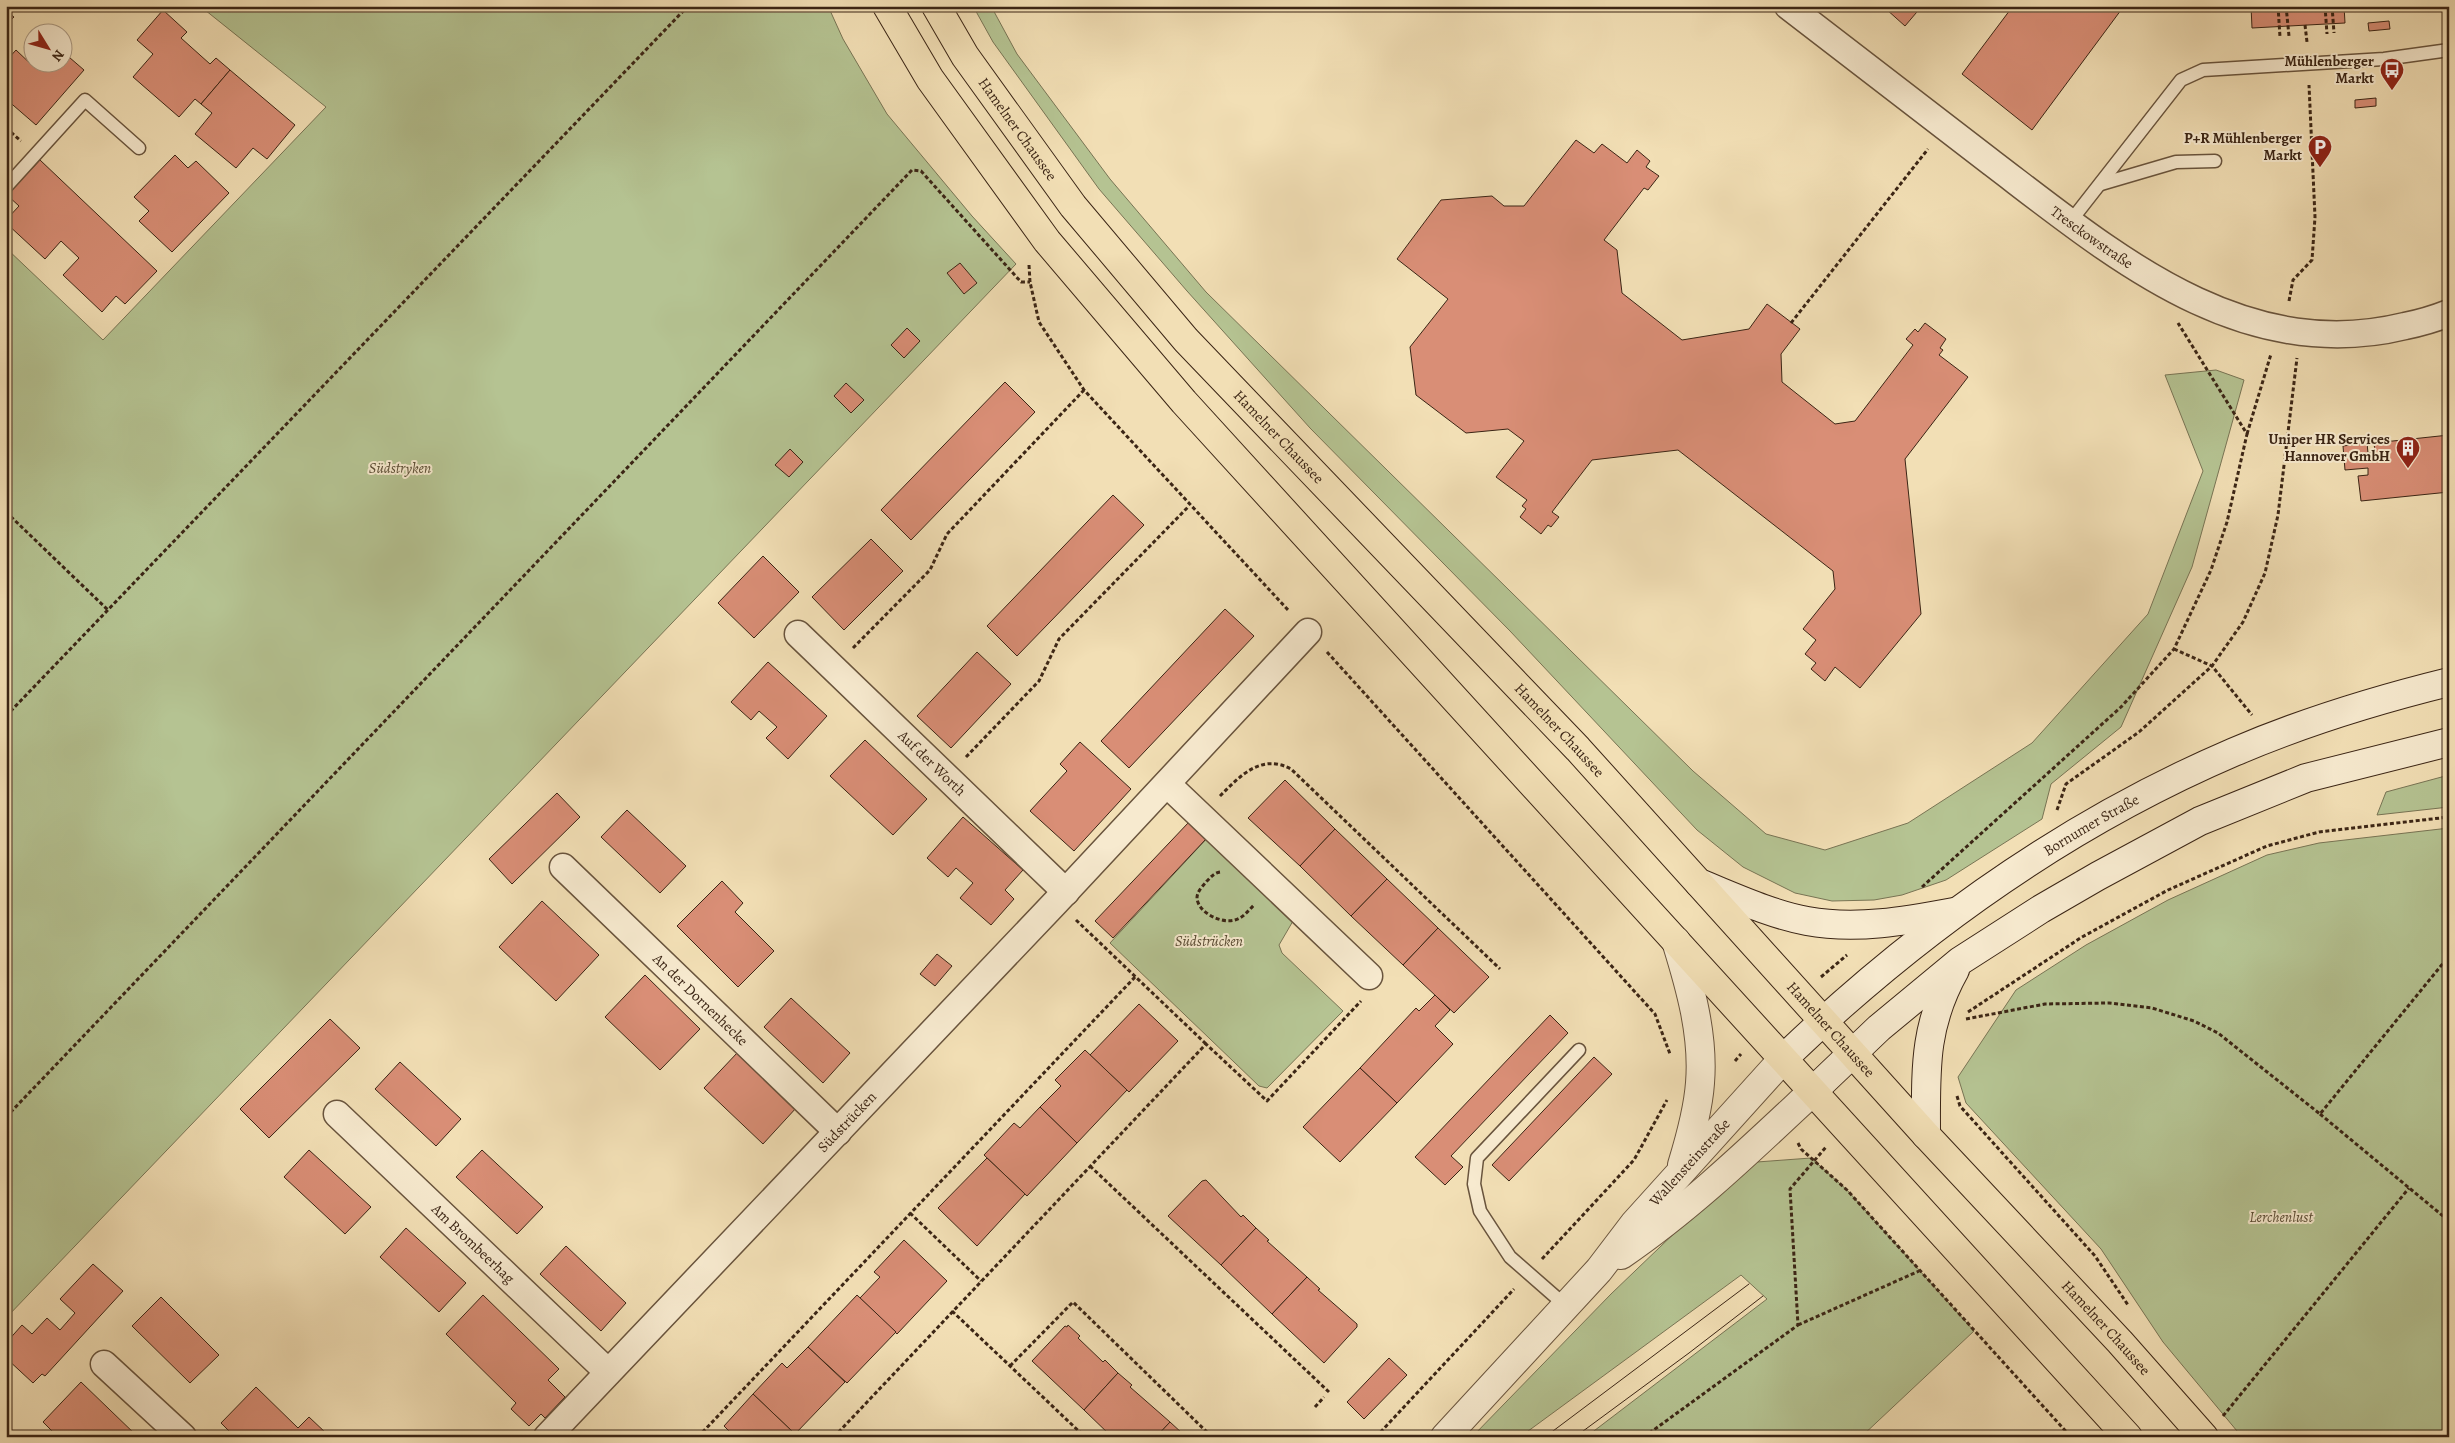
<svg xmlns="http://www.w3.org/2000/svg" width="2455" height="1443" font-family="Alegreya,serif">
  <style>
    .green { fill: #b5c392; stroke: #787454 }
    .building { fill: #d98e76; stroke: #3b2515 }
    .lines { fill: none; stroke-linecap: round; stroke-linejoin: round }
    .service-casing { stroke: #69543d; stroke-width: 15 }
    .minor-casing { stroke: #69543d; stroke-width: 29 }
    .tertiary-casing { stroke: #69543d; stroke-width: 30 }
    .secondary-casing { stroke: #3b2515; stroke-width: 30 }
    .primary-casing { stroke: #3b2515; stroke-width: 30 }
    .path { stroke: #3b2515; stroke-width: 3; stroke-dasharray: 4 2.5; stroke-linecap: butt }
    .service { stroke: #f7eacf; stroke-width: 12 }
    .minor { stroke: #f7eacf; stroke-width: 26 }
    .tertiary { stroke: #f7eacf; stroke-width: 28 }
    .secondary { stroke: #f7eacf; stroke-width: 28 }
    .primary { stroke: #f2dfb5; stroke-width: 28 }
    .tram { stroke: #3b2515; stroke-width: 1 }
    .labels { text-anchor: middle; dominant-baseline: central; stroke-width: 4; stroke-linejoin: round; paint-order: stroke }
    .poi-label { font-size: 15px; font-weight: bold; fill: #3b2515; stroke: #f7eacf; text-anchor: end }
    .street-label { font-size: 15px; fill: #3b2515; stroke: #f7eacf }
    .park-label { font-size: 15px; font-style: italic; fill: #5a4c34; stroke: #f7eacf }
  </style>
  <rect width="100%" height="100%" fill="#f2dfb5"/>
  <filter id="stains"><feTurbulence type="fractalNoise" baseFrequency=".004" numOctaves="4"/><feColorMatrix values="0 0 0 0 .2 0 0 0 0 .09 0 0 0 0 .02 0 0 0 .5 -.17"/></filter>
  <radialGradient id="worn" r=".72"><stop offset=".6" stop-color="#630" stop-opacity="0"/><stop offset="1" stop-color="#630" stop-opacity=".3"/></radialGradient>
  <g class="green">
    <path d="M200,6H828L843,39L887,114L972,216L1016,264L6,1318V248L103,340L326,107Z"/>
    <path d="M973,6H991L1017,54L1110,179L1206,292L1693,771L1766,834L1825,850L1908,823L2032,743L2148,614L2203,471L2165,375L2216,370L2244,380L2192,567L2121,727L2051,784L2042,819L1946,880L1902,895L1874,900L1832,901L1795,893L1743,867L1697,830L1510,631L1310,428L1187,291L1099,189L993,42Z"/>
    <path d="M2449,775V807L2377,815L2386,792Z"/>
    <path d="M2449,828V1437H2242L2163,1342L2101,1249L1966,1103L1958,1077L2016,990L2086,945L2168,900L2267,855L2319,843Z"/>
    <path d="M1211,834L1293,921L1279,945L1282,953L1343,1011L1267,1088L1259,1086L1110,943Z"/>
    <path d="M1811,1158L1847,1190L1974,1331L1861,1437H1586L1767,1299L1741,1275L1520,1437H1472L1611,1294L1684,1224L1757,1162Z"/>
  </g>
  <g class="building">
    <path d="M1889,6H1922L1905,26L1886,9Z"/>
    <path d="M2013,6H2124L2032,130L1962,74Z"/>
    <path d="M2251,6H2344L2345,23L2252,28Z"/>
    <path d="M163,10L187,32L181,38L210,64L216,58L230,70L201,104L195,99L179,117L133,77L153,54L137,40Z"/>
    <path d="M6,11L14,17L6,25Z"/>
    <path d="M2389,21L2390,29L2369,31L2368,23Z"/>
    <path d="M16,50L35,68L40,62H62V51L84,70L36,125L6,99V61Z"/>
    <path d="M230,70L295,125L267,159L253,148L236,168L195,134L212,113L201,104Z"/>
    <path d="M2376,98V106L2355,108V100Z"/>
    <path d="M1576,140L1594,153L1602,144L1627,163L1637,150L1650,161L1646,167L1659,176L1648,190L1644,188L1604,240L1617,250L1622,293L1682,340L1749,329L1767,304L1800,329L1781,354L1782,382L1835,424L1855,421L1913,345L1906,339L1915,329L1918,332L1925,323L1946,339L1940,348L1943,350L1939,355L1968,377L1905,459L1921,614L1860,688L1835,667L1825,681L1811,669L1816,663L1805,654L1816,640L1803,629L1835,589L1833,571L1678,450L1592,460L1552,512L1559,517L1551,527L1548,525L1541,534L1520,517L1526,509L1522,506L1527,500L1496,477L1524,441L1508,429L1466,433L1416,395L1410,347L1448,299L1397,259L1441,200L1492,196L1504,206H1524Z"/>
    <path d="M175,155L188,168L196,161L229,193L172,252L139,221L149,211L134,197Z"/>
    <path d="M40,160L157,271L125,304L116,296L102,312L63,275L79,258L61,241L45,259L6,223V220L19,206L7,195Z"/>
    <path d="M960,263L977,283L964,294L947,273Z"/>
    <path d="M907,328L920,341L904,358L891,345Z"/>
    <path d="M1005,382L1035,412L911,540L881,510Z"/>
    <path d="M846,383L864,400L851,413L834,396Z"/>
    <path d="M2449,435V492L2361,501L2358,476L2368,475V468L2345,470L2343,446L2367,443L2368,453L2375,452L2374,443Z"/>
    <path d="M790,449L803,462L789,477L775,465Z"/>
    <path d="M1113,495L1144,525L1017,656L987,626Z"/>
    <path d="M871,539L903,571L844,630L812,597Z"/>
    <path d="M763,556L799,592L754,638L718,603Z"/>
    <path d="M1225,609L1254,636L1129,768L1101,741Z"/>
    <path d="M977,652L1011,684L951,748L917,716Z"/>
    <path d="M768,662L827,716L788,759L766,738L777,727L759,711L751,720L731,702Z"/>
    <path d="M865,740L927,799L893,835L830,776Z"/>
    <path d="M1080,742L1131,789L1074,851L1030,811L1067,771L1060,764Z"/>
    <path d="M1285,780L1335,829L1300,866L1248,818Z"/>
    <path d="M557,793L580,817L512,884L489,859Z"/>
    <path d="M627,810L686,866L660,893L601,837Z"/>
    <path d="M963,817L1023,870L1005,890L1014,899L991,925L960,898L973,883L956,868L948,877L927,858Z"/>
    <path d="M1189,822L1206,839L1113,938L1095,921Z"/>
    <path d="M1335,829L1387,879L1351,916L1300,866Z"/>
    <path d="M1387,879L1438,928L1403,965L1351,916Z"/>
    <path d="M722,881L743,903L735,912L774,951L738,987L677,926Z"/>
    <path d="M542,901L599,955L556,1001L499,947Z"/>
    <path d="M1438,928L1489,977L1454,1013L1403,965Z"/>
    <path d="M937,954L952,966L935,986L920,974Z"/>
    <path d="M645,975L700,1029L660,1070L605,1017Z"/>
    <path d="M1435,995L1450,1010L1435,1026L1453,1044L1397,1103L1360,1068L1416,1008L1419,1011Z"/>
    <path d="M791,998L850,1053L823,1083L764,1027Z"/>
    <path d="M1139,1004L1178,1041L1129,1092L1090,1055Z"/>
    <path d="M1550,1015L1568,1033L1451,1156L1463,1167L1445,1185L1415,1157Z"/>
    <path d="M330,1019L360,1048L269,1138L240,1109Z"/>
    <path d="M1085,1050L1127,1090L1077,1143L1040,1107L1061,1086L1055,1080Z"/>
    <path d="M738,1052L797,1107L763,1144L704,1088Z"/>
    <path d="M1594,1057L1612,1074L1509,1181L1492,1165Z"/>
    <path d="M400,1062L461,1119L436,1146L375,1089Z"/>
    <path d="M1360,1068L1397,1103L1340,1162L1303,1127Z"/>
    <path d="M1040,1107L1077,1143L1027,1196L984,1155L1014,1123L1020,1128Z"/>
    <path d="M309,1150L371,1207L345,1234L284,1177Z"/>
    <path d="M482,1150L543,1207L517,1234L456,1177Z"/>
    <path d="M987,1158L1025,1194L977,1246L938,1208Z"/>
    <path d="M1206,1180L1241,1217L1243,1215L1256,1228L1221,1265L1168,1216L1202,1181Z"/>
    <path d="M406,1228L466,1283L439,1312L380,1257Z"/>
    <path d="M1256,1228L1269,1240L1267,1241L1307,1277L1272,1314L1221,1265Z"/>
    <path d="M904,1240L947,1281L897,1334L860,1298L880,1277L874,1272Z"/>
    <path d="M566,1246L626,1303L601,1331L540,1274Z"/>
    <path d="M93,1264L123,1291L45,1376L42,1374L33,1383L6,1358V1343L22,1325L32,1334L47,1318L60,1330L75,1313L60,1299Z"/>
    <path d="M1307,1277L1320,1289L1318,1290L1357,1324V1327L1324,1363L1272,1314Z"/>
    <path d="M483,1295L559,1369L548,1380L565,1397L545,1418L541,1414L529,1426L511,1409L516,1403L446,1334Z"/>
    <path d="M857,1295L896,1332L847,1383L808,1347Z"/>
    <path d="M161,1297L219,1355L190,1383L132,1326Z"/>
    <path d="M1068,1325L1080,1336L1078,1338L1103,1362L1105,1360L1118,1373L1084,1410L1032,1361L1065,1326L1067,1327Z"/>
    <path d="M808,1347L845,1382L795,1434L753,1394L782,1363L787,1368Z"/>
    <path d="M1389,1358L1407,1375L1364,1419L1347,1402Z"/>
    <path d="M1118,1373L1132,1385L1130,1387L1170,1422L1156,1437H1112L1084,1410Z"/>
    <path d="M81,1382L138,1437H58L43,1422Z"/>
    <path d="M256,1387L298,1428L309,1417L327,1434L324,1437H235L221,1423Z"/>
    <path d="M753,1394L795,1434L793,1437H723L729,1431L724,1426Z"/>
    <path d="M1170,1422L1183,1434L1182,1437H1156Z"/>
  </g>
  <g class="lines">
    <defs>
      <g id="service">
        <path d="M2101,184L2176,162L2215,161"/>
        <path d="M6,187L85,100L139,148"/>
        <path d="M2070,222L2181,80L2203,70L2384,59L2449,50"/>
        <path d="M1566,1306L1510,1257L1480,1211L1474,1184L1477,1158L1579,1050"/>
      </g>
      <g id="minor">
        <path id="s1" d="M1788,6C1856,59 1924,111 1992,163C2113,255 2242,366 2405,326C2420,323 2434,319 2449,313"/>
        <path id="s2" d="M798,634L1066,892"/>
        <path d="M1167,784L1369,976"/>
        <path id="s3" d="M563,867L838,1132"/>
        <path id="s4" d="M337,1114L608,1372"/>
        <path d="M104,1364L183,1437"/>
        <path id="s5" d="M547,1437L1056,902L1308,632"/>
      </g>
      <g id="tertiary">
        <path d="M1676,941C1690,986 1704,1035 1700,1083C1698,1111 1690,1139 1682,1165"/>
        <path d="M1621,1255C1690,1208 1752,1148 1813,1091"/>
        <path id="s6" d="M1445,1437L1599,1270L1634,1224L1783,1059"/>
      </g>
      <g id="secondary">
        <path d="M1699,883C1734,897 1770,914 1807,921C1856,930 1906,921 1954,912"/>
        <path id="s7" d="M1783,1059C1914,933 2066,824 2234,752C2304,722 2376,700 2449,682"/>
        <path d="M1813,1091L1879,1028L1960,961L2041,909L2098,876L2200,821L2306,778L2449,742"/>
        <path d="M1926,1135C1926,1071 1923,1027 1955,970"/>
      </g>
      <g id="primary">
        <path d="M887,6L930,79L1047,241L1184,402L2128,1437"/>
        <path id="s8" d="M936,6L965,56L1073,206L1186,340L1578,749L1926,1135L2120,1342L2204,1437"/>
      </g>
    </defs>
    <use href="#service" class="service-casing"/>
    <use href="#minor" class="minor-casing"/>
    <use href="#tertiary" class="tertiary-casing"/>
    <use href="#secondary" class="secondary-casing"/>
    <use href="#primary" class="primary-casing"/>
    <g class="path">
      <path d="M2278,6L2280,37"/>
      <path d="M2286,6L2289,36"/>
      <path d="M2325,6L2327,34"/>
      <path d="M2332,6L2334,33"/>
      <path d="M2305,25L2307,42"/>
      <path d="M6,128L21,141"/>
      <path d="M1029,265L1030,282L1039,322L1084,390L1289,611"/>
      <path d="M2289,301L2293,280L2312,260L2315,217L2309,85"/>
      <path d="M1791,323L1928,149"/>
      <path d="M2247,434L2271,354"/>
      <path d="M6,512L108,610"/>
      <path d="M853,648L930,570L947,534L1084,390"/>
      <path d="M2174,649L2212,666L2252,715"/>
      <path d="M1327,652L1655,1014L1670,1054"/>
      <path d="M6,716L688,6"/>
      <path d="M966,757L1039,681L1059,639L1189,506"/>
      <path d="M1220,796C1240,776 1261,753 1291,769L1500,969"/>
      <path d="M2057,810L2066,784L2139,732L2212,666L2243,622L2265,573L2278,515L2297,358"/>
      <path d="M1220,872C1214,873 1211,877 1207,881C1203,886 1197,891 1197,898C1198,913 1222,924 1235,920C1243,918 1248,911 1254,905"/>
      <path d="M1922,887L2121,707L2174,649L2211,570L2227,522L2247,434L2178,323"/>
      <path d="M1076,920L1206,1044"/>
      <path d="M1821,977L1847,955"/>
      <path d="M1968,1012L2082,937L2168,890L2267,846L2319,832L2449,817"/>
      <path d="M1966,1019L2045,1004L2109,1003L2152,1008L2194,1021L2218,1033L2320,1114L2449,956"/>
      <path d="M1735,1061L1741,1054"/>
      <path d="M1957,1096L1960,1106L2095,1256L2128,1305"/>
      <path d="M2320,1114L2449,1221"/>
      <path d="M6,1117L912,170L921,171L1021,282H1030"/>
      <path d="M1798,1143L1801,1149L1847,1190L2071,1437"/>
      <path d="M1090,1166L1329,1392"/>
      <path d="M910,1213L981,1281"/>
      <path d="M1542,1259L1634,1160L1667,1100"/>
      <path d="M952,1311L1085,1437"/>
      <path d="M1798,1325L1919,1271"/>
      <path d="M1010,1366L1073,1302L1212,1437"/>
      <path d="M1315,1407L1324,1397"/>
      <path d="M2223,1416L2409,1188"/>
      <path d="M698,1437L1135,977"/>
      <path d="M834,1437L1206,1044L1267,1101L1361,1001"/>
      <path d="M1376,1437L1514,1289"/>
      <path d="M1644,1437L1798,1325L1790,1189L1826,1147"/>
    </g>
    <use href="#service" class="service"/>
    <use href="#minor" class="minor"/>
    <use href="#tertiary" class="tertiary"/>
    <use href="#secondary" class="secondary"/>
    <use href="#primary" class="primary"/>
    <g class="tram">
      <path d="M1545,1437L1749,1284"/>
      <path d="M1575,1437L1689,1353L1763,1296"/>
    </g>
  </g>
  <defs>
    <symbol id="bus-pin" viewBox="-11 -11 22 30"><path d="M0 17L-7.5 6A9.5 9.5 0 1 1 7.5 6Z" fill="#8f2418" stroke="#f7eacf"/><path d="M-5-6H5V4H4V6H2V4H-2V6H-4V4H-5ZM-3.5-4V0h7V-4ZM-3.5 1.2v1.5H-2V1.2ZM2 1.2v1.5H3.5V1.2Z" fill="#fff"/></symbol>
    <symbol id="parking-pin" viewBox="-11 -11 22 30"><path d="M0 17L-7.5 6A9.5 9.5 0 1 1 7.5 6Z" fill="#8f2418" stroke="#f7eacf"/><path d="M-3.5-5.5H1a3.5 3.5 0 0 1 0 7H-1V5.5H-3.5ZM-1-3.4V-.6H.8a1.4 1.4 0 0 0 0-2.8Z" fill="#fff"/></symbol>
    <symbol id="building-pin" viewBox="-11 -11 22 30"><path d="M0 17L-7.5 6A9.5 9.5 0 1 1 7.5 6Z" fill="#8f2418" stroke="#f7eacf"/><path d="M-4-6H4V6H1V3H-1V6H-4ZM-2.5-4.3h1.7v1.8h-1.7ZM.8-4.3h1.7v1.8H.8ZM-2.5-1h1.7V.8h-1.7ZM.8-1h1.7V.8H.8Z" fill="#fff"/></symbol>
  </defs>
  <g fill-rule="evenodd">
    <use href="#bus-pin" x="2378" y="56" width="28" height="38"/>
    <use href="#parking-pin" x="2306" y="133" width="28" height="38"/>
    <use href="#building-pin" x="2394" y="434" width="28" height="38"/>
  </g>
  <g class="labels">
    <g class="poi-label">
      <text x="2374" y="61">Mühlenberger<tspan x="2374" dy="17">Markt</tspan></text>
      <text x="2302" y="138">P+R Mühlenberger<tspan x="2302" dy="17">Markt</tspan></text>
      <text x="2390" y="439">Uniper HR Services<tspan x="2390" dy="17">Hannover GmbH</tspan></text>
    </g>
    <g class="street-label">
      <text stroke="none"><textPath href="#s8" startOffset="148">Hamelner Chaussee</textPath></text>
      <text stroke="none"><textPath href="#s1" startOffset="382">Tresckowstraße</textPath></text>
      <text stroke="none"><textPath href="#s8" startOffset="552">Hamelner Chaussee</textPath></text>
      <text stroke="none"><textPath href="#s8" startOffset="958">Hamelner Chaussee</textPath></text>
      <text stroke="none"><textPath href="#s2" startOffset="186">Auf der Worth</textPath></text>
      <text stroke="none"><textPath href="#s7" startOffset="388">Bornumer Straße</textPath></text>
      <text stroke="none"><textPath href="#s3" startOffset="191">An der Dornenhecke</textPath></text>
      <text stroke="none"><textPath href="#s8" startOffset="1362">Hamelner Chaussee</textPath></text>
      <text stroke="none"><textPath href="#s5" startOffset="435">Südstrücken</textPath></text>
      <text stroke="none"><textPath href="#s6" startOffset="368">Wallensteinstraße</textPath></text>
      <text stroke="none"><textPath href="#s4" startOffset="188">Am Brombeerhag</textPath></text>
      <text stroke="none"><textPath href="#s8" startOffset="1768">Hamelner Chaussee</textPath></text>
    </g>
    <g class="park-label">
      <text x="400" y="468">Südstryken</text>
      <text x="1209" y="941">Südstrücken</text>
      <text x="2281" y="1217">Lerchenlust</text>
    </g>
  </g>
  <rect width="2455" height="1443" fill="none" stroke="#f2dfb5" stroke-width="25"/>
  <rect x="8" y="8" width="2440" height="1428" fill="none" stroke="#3b2515" stroke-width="2.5"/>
  <rect x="12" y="12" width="2430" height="1418" fill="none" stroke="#3b2515"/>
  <g transform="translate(48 48) rotate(127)"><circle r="24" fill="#f7eacf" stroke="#ac9b85"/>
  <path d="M0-4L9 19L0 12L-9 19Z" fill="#8f2418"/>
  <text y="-8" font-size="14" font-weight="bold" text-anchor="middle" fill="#3b2515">N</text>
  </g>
  <rect width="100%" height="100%" filter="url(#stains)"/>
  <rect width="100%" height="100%" fill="url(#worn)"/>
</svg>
